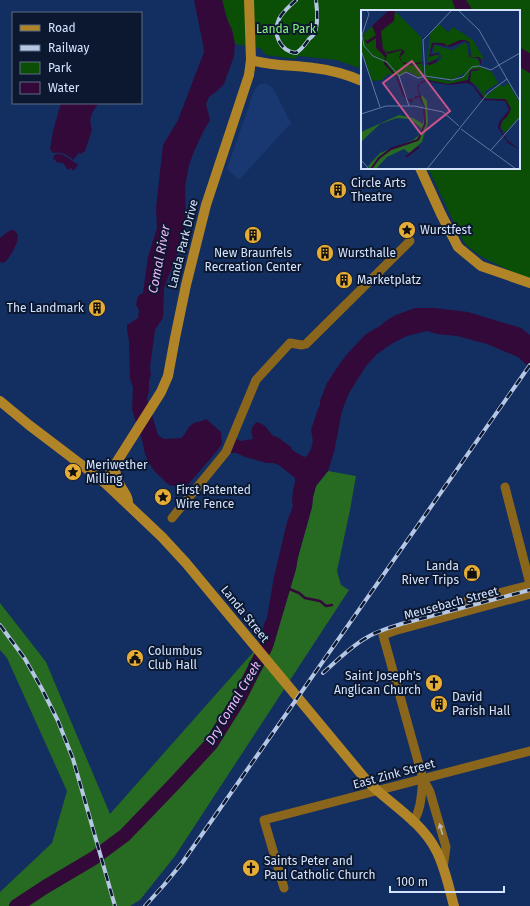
<svg xmlns="http://www.w3.org/2000/svg" width="530" height="906" font-family="'Fira Sans',sans-serif">
  <style>
    .built { fill: #193872 }
    .green { fill: #0b4e05 }
    .forest { fill: #276a21 }
    .water { fill: #33093a }
    .lines { fill: none; stroke-linecap: round; stroke-linejoin: round }
    .stream { stroke: #33093a; stroke-width: 2.5 }
    .river { stroke: #33093a; stroke-width: 14 }
    .street { stroke: #89661c; stroke-width: 9 }
    .secondary { stroke: #b18527; stroke-width: 10 }
    .rail-casing { stroke: #b6c7e5; stroke-width: 4 }
    .rail { stroke: #0c182f; stroke-width: 2.5; stroke-dasharray: 8; stroke-linecap: butt }
    .oneway { fill: #bab8af }
    .labels { text-anchor: middle; dominant-baseline: central; stroke-width: 4; stroke-linejoin: round; paint-order: stroke }
    .park-label { font-size: 12px; fill: #86f37a; stroke: #0c182f }
    .poi-label { font-size: 12px; fill: #d5e4fe; stroke: #0c182f; text-anchor: start }
    .street-label { font-size: 12px; fill: #d5e4fe; stroke: #0c182f }
    .water-label { font-size: 13px; font-style: italic; fill: #f2b6fb; stroke: #0c182f }
    .inset-river { fill: none; stroke: #33093a; stroke-width: 2 }
    .inset-road { fill: none; stroke: #6177a0; stroke-width: 1 }
    .view { fill: #c8558c; fill-opacity: 0.15; stroke: #c8558c; stroke-width: 2 }
    .inset-edge { fill: none; stroke: #d5e4fe; stroke-width: 2 }
  </style>
  <rect width="100%" height="100%" fill="#132e61"/>
  <path class="built" d="M266,83L273,88L291,123L239,180L227,169L254,91L258,85Z"/>
  <path class="green" d="M222,0H530V278L512,272L482,257L467,246L461,237L428,168H519V11H362V69L336,60L299,56L295,59L266,55L260,48L235,44L232,30L227,19Z"/>
  <path class="forest" d="M328,471L356,476L350,510L337,571L341,585L349,590L175,856L140,900L130,906H0V892L52,843L67,791L7,658L0,650V603L46,662L110,814L263,641L273,647L296,569L298,557L312,507L313,497L316,486Z"/>
  <g class="water">
    <path d="M194,0H222L227,19L232,30L235,44L234,56L224,84L217,91L209,97L206,104L210,120L204,130L195,149L189,165L185,187L186,228L183,243L176,257L164,288L163,318L155,330L150,367L151,375L149,381V391L147,399L158,435L164,439L181,438C186,434 187,428 191,425C195,421 202,422 206,419L221,432L222,444L217,451L185,488L169,485L155,472L149,463L145,454L142,440L132,410L133,387L130,379L129,341L127,330V325L138,318L139,310L136,305C137,300 137,295 143,293L148,257L157,228L156,208L163,145L178,120L204,52L203,44Z"/>
    <path d="M452,0H466L473,11H456Z"/>
    <path d="M519,47L530,53V73L519,67Z"/>
    <path d="M61,103H99C92,112 88,118 92,130L85,151L81,154L79,153L73,160C67,154 62,152 53,153L50,149L53,131Z"/>
    <path d="M56,154C66,153 70,161 78,164L76,168L73,171L72,168L69,169V170L66,168V167L63,163L56,162V160L53,159L54,156Z"/>
    <path d="M11,230H14L18,235L17,242L12,253L6,261L3,263L0,262V238L6,233Z"/>
    <path d="M415,308H435L468,312L521,328L530,335V368L518,357L487,344L457,336L437,334L427,331L407,336L393,343L377,354L366,366L349,393L342,411L334,452L328,471L316,486L313,497L312,507L298,557L296,569L273,647L263,641L274,577L287,522L293,506L292,502L293,490L295,483V478L279,465L273,463H267L245,457L236,453H231L236,439L241,441L253,439C251,431 250,427 257,422L262,424L266,427L272,435L279,438L292,448V450L304,457L307,456L311,449L313,441L311,430L318,409L320,405V401L327,383L341,362L348,353L366,334L380,326L387,320L396,315Z"/>
  </g>
  <g class="lines">
    <path class="stream" d="M287,588L299,593L305,598L320,601L326,606L332,605"/>
    <path class="river" d="M16,906L45,887L94,858L125,835L175,783L211,744L239,699L266,646L271,625"/>
    <g class="street">
      <path d="M505,487L530,584"/>
      <path d="M172,518L226,452L256,380L290,343L302,345L306,344L410,241"/>
      <path d="M460,603L530,585"/>
      <path d="M413,822C422,808 421,794 423,779"/>
      <path d="M443,868L446,847L430,792L423,779L383,635L394,631L530,594"/>
      <path d="M284,888L264,820L530,751"/>
    </g>
    <g class="secondary">
      <path d="M251,60C272,66 293,65 314,68C331,70 346,74 362,81"/>
      <path d="M420,168L441,214L458,247L481,266L530,283"/>
      <path d="M0,401L29,425L104,482L162,537L186,563L367,781C390,804 421,821 436,850C445,867 449,888 454,906"/>
      <path d="M115,465C115,473 116,479 120,485C123,492 129,496 128,504"/>
      <path d="M104,482L161,392L168,376L175,338L186,285L206,205L249,75L251,60L249,0"/>
    </g>
    <defs>
      <g id="rail">
        <path d="M296,0C290,6 283,11 279,19C272,34 280,51 296,53C302,49 305,45 309,39C312,36 311,38 314,34C319,26 317,9 316,0"/>
        <path d="M0,625L25,659L42,689L58,721L73,759L115,906"/>
        <path d="M323,673C337,661 350,647 366,638C377,631 389,628 401,624L530,590"/>
        <path d="M145,906L164,885L182,863L530,365"/>
      </g>
    </defs>
    <use href="#rail" class="rail-casing"/>
    <use href="#rail" class="rail"/>
  </g>
  <defs><path id="oneway-solid" d="M-6-.8H1V-3.2L6.5 0L1 3.2V.8H-6Z"/></defs>
  <use class="oneway" href="#oneway-solid" transform="translate(441 829) rotate(-106)"/>
  <defs>
    <symbol id="building-disc" viewBox="-11 -11 22 22"><circle r="9.5" fill="#e5ad35" stroke="#0c182f"/><path d="M-4-6H4V6H1V3H-1V6H-4ZM-2.5-4.3h1.7v1.8h-1.7ZM.8-4.3h1.7v1.8H.8ZM-2.5-1h1.7V.8h-1.7ZM.8-1h1.7V.8H.8Z" fill="#111"/></symbol>
    <symbol id="sight-disc" viewBox="-11 -11 22 22"><circle r="9.5" fill="#e5ad35" stroke="#0c182f"/><path d="M0-6L1.8-2.2L6-1.7L2.9 1.2L3.7 5.4L0 3.3L-3.7 5.4L-2.9 1.2L-6-1.7L-1.8-2.2Z" fill="#111"/></symbol>
    <symbol id="shop-disc" viewBox="-11 -11 22 22"><circle r="9.5" fill="#e5ad35" stroke="#0c182f"/><path d="M-5-2.5h2.3a2.7 3.5 0 0 1 5.4 0H5L5.5 6h-11ZM-1.5-2.5h3a1.5 2.3 0 0 0-3 0Z" fill="#111"/></symbol>
    <symbol id="civic-disc" viewBox="-11 -11 22 22"><circle r="9.5" fill="#e5ad35" stroke="#0c182f"/><path d="M-.6-6.5H3V-4.5H.6V-3L4-1V1h2V6H-6V1h2V-1L-.6-3ZM-1.2 2.5V6h2.4V2.5Z" fill="#111"/></symbol>
    <symbol id="church-disc" viewBox="-11 -11 22 22"><circle r="9.5" fill="#e5ad35" stroke="#0c182f"/><path d="M-1.2-6h2.4v3.5h3.3v2.4h-3.3V6h-2.4V-.1h-3.3v-2.4h3.3Z" fill="#111"/></symbol>
  </defs>
  <g fill-rule="evenodd">
    <use href="#building-disc" x="328" y="180" width="20" height="20"/>
    <use href="#sight-disc" x="397" y="220" width="20" height="20"/>
    <use href="#building-disc" x="243" y="225" width="20" height="20"/>
    <use href="#building-disc" x="315" y="243" width="20" height="20"/>
    <use href="#building-disc" x="334" y="270" width="20" height="20"/>
    <use href="#building-disc" x="87" y="298" width="20" height="20"/>
    <use href="#sight-disc" x="63" y="462" width="20" height="20"/>
    <use href="#sight-disc" x="153" y="487" width="20" height="20"/>
    <use href="#shop-disc" x="462" y="563" width="20" height="20"/>
    <use href="#civic-disc" x="125" y="648" width="20" height="20"/>
    <use href="#church-disc" x="424" y="673" width="20" height="20"/>
    <use href="#building-disc" x="429" y="694" width="20" height="20"/>
    <use href="#church-disc" x="241" y="858" width="20" height="20"/>
  </g>
  <g class="labels">
    <g class="park-label">
      <text x="286" y="29">Landa Park</text>
    </g>
    <g class="poi-label">
      <text x="351" y="183">Circle Arts<tspan x="351" dy="14">Theatre</tspan></text>
      <text x="420" y="230">Wurstfest</text>
      <text x="253" y="253" text-anchor="middle">New Braunfels<tspan x="253" dy="14">Recreation Center</tspan></text>
      <text x="338" y="253">Wursthalle</text>
      <text x="357" y="280">Marketplatz</text>
      <text x="84" y="308" text-anchor="end">The Landmark</text>
      <text x="86" y="465">Meriwether<tspan x="86" dy="14">Milling</tspan></text>
      <text x="176" y="490">First Patented<tspan x="176" dy="14">Wire Fence</tspan></text>
      <text x="459" y="566" text-anchor="end">Landa<tspan x="459" dy="14">River Trips</tspan></text>
      <text x="148" y="651">Columbus<tspan x="148" dy="14">Club Hall</tspan></text>
      <text x="421" y="676" text-anchor="end">Saint Joseph's<tspan x="421" dy="14">Anglican Church</tspan></text>
      <text x="452" y="697">David<tspan x="452" dy="14">Parish Hall</tspan></text>
      <text x="264" y="861">Saints Peter and<tspan x="264" dy="14">Paul Catholic Church</tspan></text>
    </g>
    <g class="street-label">
      <text transform="translate(183 244) rotate(-76)">Landa Park Drive</text>
      <text transform="translate(451 603) rotate(-15)">Meusebach Street</text>
      <text transform="translate(245 614) rotate(51)">Landa Street</text>
      <text transform="translate(394 774) rotate(-15)">East Zink Street</text>
    </g>
    <g class="water-label">
      <text transform="translate(159 259) rotate(-79)">Comal River</text>
      <text transform="translate(233 703) rotate(-59)">Dry Comal Creek</text>
    </g>
  </g>
  <g transform="translate(361 10)">
    <rect width="159" height="159" fill="#132e61"/>
    <path d="M30,2H35L61,28V54L64,64L58,67L48,62L36,66L27,64L21,70L11,71L0,39V26L15,13L22,20ZM78,14L87,22L92,17L112,30L123,49L110,47L109,34L104,30L85,36L75,32L70,34L68,47L77,44L79,47L66,53L69,24ZM105,32L108,47L117,49L119,55L91,70L65,66V55L75,53L81,47L78,42L72,43L73,35L91,40ZM117,56L131,62L137,73L123,82L127,85L139,74L141,77L147,73L159,93V106L144,123L139,116L150,99L144,89L124,88L116,76L109,71L110,61H116L118,59L109,60L107,70L87,74L65,70V67L88,71L99,69L107,61Z" fill="#0b4e05"/>
    <path d="M61,85L66,91L67,113L61,132L48,143L43,139L26,147L15,159H9L7,156L19,143L52,130L59,124L60,118L49,109L36,108L19,114L0,132V122L38,105L52,108L62,114L64,97L60,87Z" fill="#276a21"/>
    <path d="M28,0H34L33,11L20,21L22,39L26,45L24,52L36,66L46,89H52L51,93L42,86L35,67L23,54L24,47L15,38V28L6,34L3,29L6,31L15,25L11,16ZM99,30H104L108,32L110,47H118L120,50V55L117,48L109,47L108,34L104,31L89,37L73,34L69,45L77,43L79,47L75,52L69,55L61,53L53,55L43,54L40,51L38,47L41,40L27,44L24,40L23,39L27,42L41,39L44,42L39,47L41,52L50,54L60,52L65,54L79,48L77,44L68,47L71,33H83L86,36ZM119,57L118,60L110,61L109,71L124,89H144L146,91L150,99L146,107L141,111L139,118L146,130L159,140L147,133L137,118L138,112L148,100L144,91L122,90L111,75L105,73L88,75L65,71L59,74L57,78L64,98L58,87L53,89L54,86H58L56,76L61,71L67,70L87,74L107,70L109,60L118,59Z" fill="#33093a"/>
    <path class="inset-river" d="M45,147L58,137M10,159L18,148L30,139L57,130L64,114L63,97"/>
    <path class="inset-road" d="M6,0L8,4L1,25L3,36L12,46L26,52L38,66L48,96M71,21L91,0M0,40L19,97M38,66L45,62L57,68L64,66L62,30L72,20M64,66L91,70L102,67L111,57L118,56L130,60L138,55L118,20L97,0M146,69L159,91M0,104L25,96H53L82,102L98,116M100,119L155,159M130,140L159,107M0,150L8,159M66,159L127,83L146,69L138,55L159,43"/>
    <path class="view" d="M51,51L89,101L60,124L22,73Z"/>
    <rect width="159" height="159" class="inset-edge"/>
  </g>
  <rect x="12" y="12" width="130" height="92" fill="#0c182f" stroke="#5c6a82"/>
  <rect x="20" y="25" width="20" height="6" fill="#b18527" stroke="#5c6a82"/>
  <text x="48" y="32" font-size="12" fill="#d5e4fe">Road</text>
  <rect x="20" y="45" width="20" height="6" fill="#b6c7e5" stroke="#5c6a82"/>
  <text x="48" y="52" font-size="12" fill="#d5e4fe">Railway</text>
  <rect x="20" y="62" width="20" height="12" fill="#0b4e05" stroke="#5c6a82"/>
  <text x="48" y="72" font-size="12" fill="#d5e4fe">Park</text>
  <rect x="20" y="82" width="20" height="12" fill="#33093a" stroke="#5c6a82"/>
  <text x="48" y="92" font-size="12" fill="#d5e4fe">Water</text>
  <path d="M390 886v6h114v-6" fill="none" stroke="#d5e4fe" stroke-width="2"/>
  <text x="396" y="886" font-size="12" fill="#d5e4fe" stroke="#0c182f" stroke-width="3" paint-order="stroke">100 m</text>
</svg>
